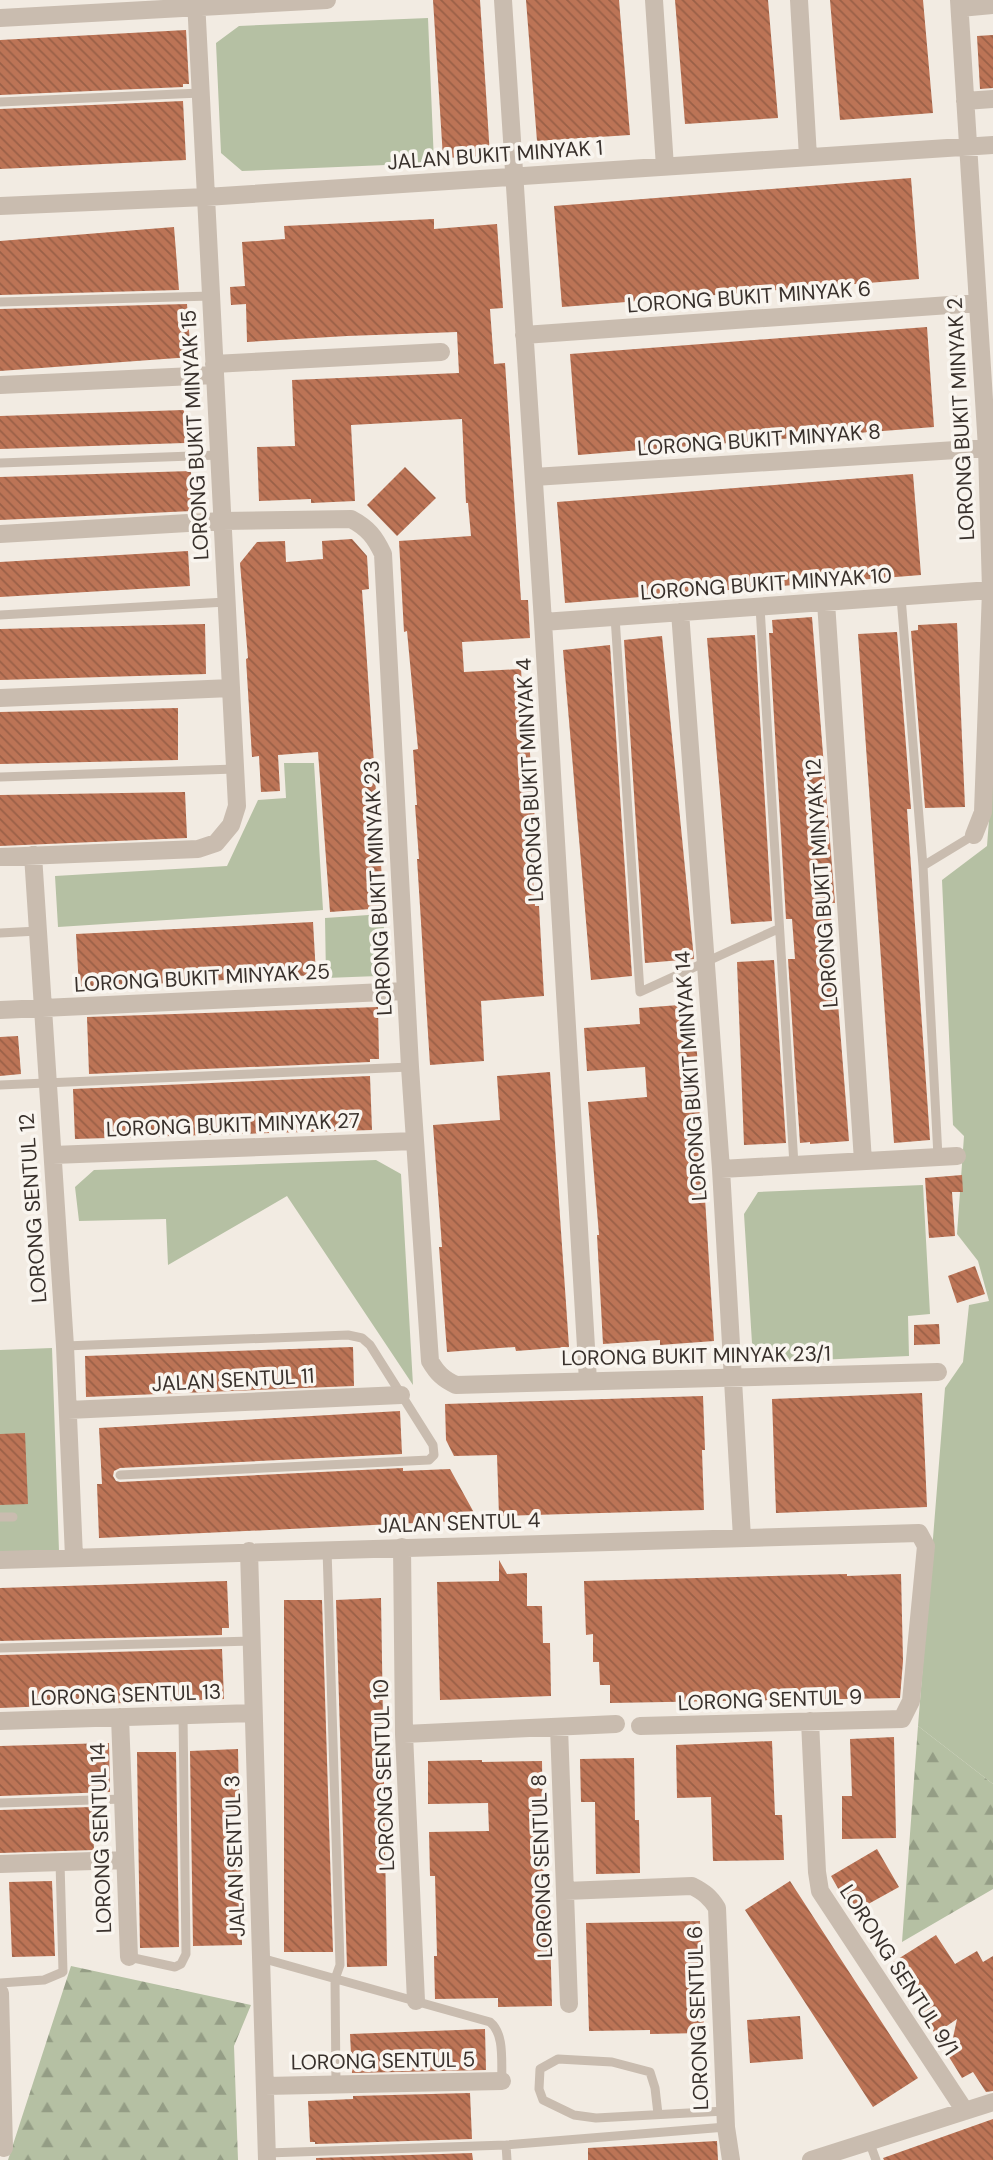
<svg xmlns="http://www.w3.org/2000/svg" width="993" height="2160" font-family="'DM Sans',sans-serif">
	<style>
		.green { fill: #b5c0a3 }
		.forest { fill: url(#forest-firs) }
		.building { fill: url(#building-back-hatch) }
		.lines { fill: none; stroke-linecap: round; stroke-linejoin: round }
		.lane { stroke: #c9bcaf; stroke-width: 9 }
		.street { stroke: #c9bcaf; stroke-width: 18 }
		.labels { text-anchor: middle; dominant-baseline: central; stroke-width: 7; stroke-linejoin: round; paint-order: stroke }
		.street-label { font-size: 21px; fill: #39312c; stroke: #f9f5ef }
	</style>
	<defs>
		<pattern id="forest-firs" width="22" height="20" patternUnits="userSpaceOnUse" patternTransform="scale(1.75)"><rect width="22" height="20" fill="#b5c0a3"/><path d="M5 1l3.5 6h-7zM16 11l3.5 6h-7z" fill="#949d85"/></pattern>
		<pattern id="building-back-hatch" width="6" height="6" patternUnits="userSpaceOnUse" patternTransform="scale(1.75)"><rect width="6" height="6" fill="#bc7456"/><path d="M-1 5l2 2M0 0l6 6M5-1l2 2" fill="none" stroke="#9a6047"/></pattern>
	</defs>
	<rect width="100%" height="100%" fill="#f2ebe2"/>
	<path class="green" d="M428 18 434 163 242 171 221 153 216 43 239 26Z
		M284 763H314L323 910 58 927 55 876 227 866 258 800 286 798Z
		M993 767V1784L918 1726 945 1388 963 1362 969 1305 989 1301 978 1261 957 1234 964 1136 953 1125 942 880 987 846Z
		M383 914 386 960 378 976 326 978 325 918Z
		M376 1160 401 1174 413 1385 287 1196 168 1265 166 1219 79 1221 75 1187 94 1170Z
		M923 1185 930 1314 908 1316 909 1356 770 1362 752 1343 744 1214 758 1192Z
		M52 1348 59 1551 0 1553V1350Z"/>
	<path class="forest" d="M918 1726 993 1784V1889L902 1942Z
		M71 1966 251 2005 234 2046 238 2160H8Z"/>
	<path class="building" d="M433 0H480L490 156 443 158Z
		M526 0H619L630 135 537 141Z
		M675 0H768L778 118 685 124Z
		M830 0H923L933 113 840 120Z
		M186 30 189 84H183V87L0 95V40Z
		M993 35V88L980 89 977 36Z
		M183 101 186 160 0 169V109Z
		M911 178 919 279 562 307 554 206Z
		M434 219V229L497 224 503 308 490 309 494 364 505 363 521 600H528L530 638 462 642 464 672 521 669 524 717H527L534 802 536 850H531L535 906H539L544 996 481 1001 484 1061 430 1065 417 859H419L415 805H417L413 750 418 749 407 631 404 632 399 541 471 536 468 503H466L462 419 351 425 355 501 311 503V499L259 501 257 447 295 446 292 380 459 373 457 332 347 336 247 342 246 304 231 305 230 287 245 286 242 242 285 239 284 226Z
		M174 227 179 290 0 295V241Z
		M187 304 191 357 0 371V309Z
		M927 327 934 427 578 455 570 354Z
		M184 410 185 443 0 449V416Z
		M405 467 436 498 397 536 367 505Z
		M191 471 192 511 0 520V477Z
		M913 474 921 575 565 603 557 502Z
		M352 539 367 556 369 589 362 590 384 908 330 912 318 752 278 755 280 791 261 792 259 756 252 757 246 659 248 658 240 563 257 542 285 541 286 562 323 559 322 541Z
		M188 551 190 586 0 597V562Z
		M812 617 835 903H830L849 1141 810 1144V1142L800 1143 788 959H795L792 919H786L769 633H773L772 620Z
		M957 623 965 807 925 808 911 631 918 630V625Z
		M205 624 206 674 0 680V629Z
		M897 632 911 809H907L930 1140 894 1143 858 634Z
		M755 635 772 921 731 924 707 638Z
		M662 636 694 959 645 963 624 640Z
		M610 645 632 976 591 980 563 650Z
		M178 708V760L0 764V712Z
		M185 792 187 838 0 846V795Z
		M313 922 316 975 79 988 76 934Z
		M774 960 786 1143 744 1145 737 962Z
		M693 1004 701 1103H699L714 1341 660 1345V1340L603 1344 597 1235H599L588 1102 647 1097 645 1067 587 1071 584 1028 640 1024 639 1008Z
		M378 1007 379 1059H370V1062L89 1074 87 1017Z
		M18 1036 21 1074 0 1076V1037Z
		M550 1072 569 1347 516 1351 515 1347 447 1352 439 1247H442L433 1125 500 1120 497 1076Z
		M370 1076 372 1130 75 1139 73 1089Z
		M962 1175 963 1192H952L955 1236 929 1238 925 1178Z
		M975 1266 985 1294 957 1303 948 1276Z
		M939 1324 940 1344 914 1345V1325Z
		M353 1347 354 1386 86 1397 85 1356Z
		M922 1393 927 1507 776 1513 772 1399Z
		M703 1396 705 1450H702L704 1510 499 1516 497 1455 454 1456 446 1440 445 1404Z
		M400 1411 402 1454 120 1468 114 1471 113 1476 116 1481 120 1482 403 1468V1471L450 1469 478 1520 99 1538 97 1484H102L99 1428Z
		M25 1433 28 1504 0 1505V1434Z
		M499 1560 507 1574 527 1573V1606H542L543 1643H550L551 1696 440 1700 437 1582 499 1581Z
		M847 1574V1576L901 1574 903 1661 900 1698 610 1703V1685H600L599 1662H593V1634L586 1635 584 1581Z
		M227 1581 229 1628H222V1635L0 1641V1588Z
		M381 1598 387 1966 347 1967 336 1600Z
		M284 1600H322L333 1952H284Z
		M222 1649 224 1699 0 1708V1655Z
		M894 1737 896 1838 842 1839V1796H852L850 1739Z
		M772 1741 775 1815H782L784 1860 713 1861 711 1797 677 1798 676 1745Z
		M109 1743 110 1792 0 1796V1746Z
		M238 1749 242 1945 193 1946 190 1751Z
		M137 1752H176L179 1947 140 1948Z
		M634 1758 635 1820H639L640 1873 596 1874 595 1802H581L580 1759Z
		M482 1760V1762L542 1761 544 1894H549L552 2006 498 2007V1998L435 1999 434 1956H437L435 1876H430L429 1832 489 1831 488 1803 428 1804V1761Z
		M92 1807 94 1850 0 1853V1810Z
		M877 1849 899 1887 852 1913 831 1876Z
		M52 1881 55 1956 12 1957 9 1882Z
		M790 1881 918 2078 873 2107 745 1910Z
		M700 1921 704 2033 650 2034V2030L589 2031 586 1923Z
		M936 1935 955 1964 977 1951 983 1962 993 1956V2091L986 2092 973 2072 962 2078 949 2057 957 2019 935 2034 890 1964Z
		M800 2016 803 2059 750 2063 747 2020Z
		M485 2029 486 2070 352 2073 350 2034Z
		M470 2093 472 2139 315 2144V2142H310L308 2101 353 2099V2096Z
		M993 2119V2160H884L883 2158Z
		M717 2141 718 2160H588V2148Z
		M472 2153 473 2160H316V2158Z"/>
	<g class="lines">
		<path class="lane" d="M0 102 200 93
			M0 302 211 296
			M0 463 219 455
			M901 597 923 866 938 1157
			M760 607 794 1165
			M0 615 226 602
			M615 617 640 992 778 929
			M0 777 235 769
			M923 866 974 835
			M0 933 38 931
			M0 1085 410 1067
			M65 1346 348 1335 362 1338 370 1345 433 1445 434 1455 429 1460 120 1475
			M0 1517H13
			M327 1549 340 1965 335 1979 336 2085
			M0 1648 252 1641
			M0 1803 123 1799
			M129 1957 175 1967 181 1964 186 1954 183 1715
			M261 1958 490 2022C505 2034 501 2062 502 2081
			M0 1983 44 1980 63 1972 60 1862
			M658 2114 655 2088 650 2072 612 2062 558 2059 540 2069 539 2089 543 2100 574 2115 596 2118 725 2111
			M869 2141 876 2160
			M506 2145 507 2160
			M267 2153 506 2145 726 2127"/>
		<path class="street" d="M503 0 543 622 588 1381
			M654 0 665 167
			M799 0 808 157
			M959 0 987 448 991 590 983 812 974 835
			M960 8 993 5
			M0 18 327 0
			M965 101 993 99
			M0 206 206 197 993 145
			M524 335 978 303
			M214 364 441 352
			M0 385 215 375
			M534 477 987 448
			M0 534 222 521 351 519C368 528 375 537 383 554L410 1067 430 1361C437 1373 443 1379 456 1385L938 1372
			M826 602 863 1161
			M680 612 721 1169 742 1538
			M543 622 991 590
			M0 698 231 688
			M33 855 65 1346 74 1557
			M0 857 198 849 216 843 231 825 237 806 196 0
			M0 1010 406 991
			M53 1155 414 1141
			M721 1169 957 1156
			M68 1410 401 1395
			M402 1547 404 1734 416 2001
			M249 1551 267 2160
			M0 1560 919 1533 926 1546 911 1701 902 1719 640 1726
			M120 1717 129 1957
			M0 1721 253 1713
			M810 1721 817 1872 820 1891 965 2111
			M559 1727 569 2004
			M404 1734 616 1724
			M0 1864 125 1860
			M565 1891 692 1886C704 1892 710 1897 717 1908L726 2127 731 2160
			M0 1993 4 2148
			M265 2086 502 2081
			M811 2160 993 2102"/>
	</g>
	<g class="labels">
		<g class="street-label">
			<text transform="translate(495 155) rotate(-4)">JALAN BUKIT MINYAK 1</text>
			<text transform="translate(749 297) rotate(-4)">LORONG BUKIT MINYAK 6</text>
			<text transform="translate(961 419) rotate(-93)">LORONG BUKIT MINYAK 2</text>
			<text transform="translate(195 435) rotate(-93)">LORONG BUKIT MINYAK 15</text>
			<text transform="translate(759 440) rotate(-4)">LORONG BUKIT MINYAK 8</text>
			<text transform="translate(766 584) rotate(-4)">LORONG BUKIT MINYAK 10</text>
			<text transform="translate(530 780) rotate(-93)">LORONG BUKIT MINYAK 4</text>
			<text transform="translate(822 883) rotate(-94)">LORONG BUKIT MINYAK 12</text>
			<text transform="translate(378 888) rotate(-93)">LORONG BUKIT MINYAK 23</text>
			<text transform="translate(202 978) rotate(-3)">LORONG BUKIT MINYAK 25</text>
			<text transform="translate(691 1076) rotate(-94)">LORONG BUKIT MINYAK 14</text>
			<text transform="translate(233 1125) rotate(-2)">LORONG BUKIT MINYAK 27</text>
			<text transform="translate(33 1208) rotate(-94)">LORONG SENTUL 12</text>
			<text transform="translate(696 1356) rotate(-1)">LORONG BUKIT MINYAK 23/1</text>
			<text transform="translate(233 1380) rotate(-3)">JALAN SENTUL 11</text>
			<text transform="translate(459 1523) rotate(-2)">JALAN SENTUL 4</text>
			<text transform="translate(126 1695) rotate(-2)">LORONG SENTUL 13</text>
			<text transform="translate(770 1700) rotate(-2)">LORONG SENTUL 9</text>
			<text transform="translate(384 1775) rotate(-92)">LORONG SENTUL 10</text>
			<text transform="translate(101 1838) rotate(-92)">LORONG SENTUL 14</text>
			<text transform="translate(235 1856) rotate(-92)">JALAN SENTUL 3</text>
			<text transform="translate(542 1866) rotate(-92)">LORONG SENTUL 8</text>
			<text transform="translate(899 1970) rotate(57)">LORONG SENTUL 9/1</text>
			<text transform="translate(698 2018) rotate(-92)">LORONG SENTUL 6</text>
			<text transform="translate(383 2061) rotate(-1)">LORONG SENTUL 5</text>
		</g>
	</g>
</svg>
